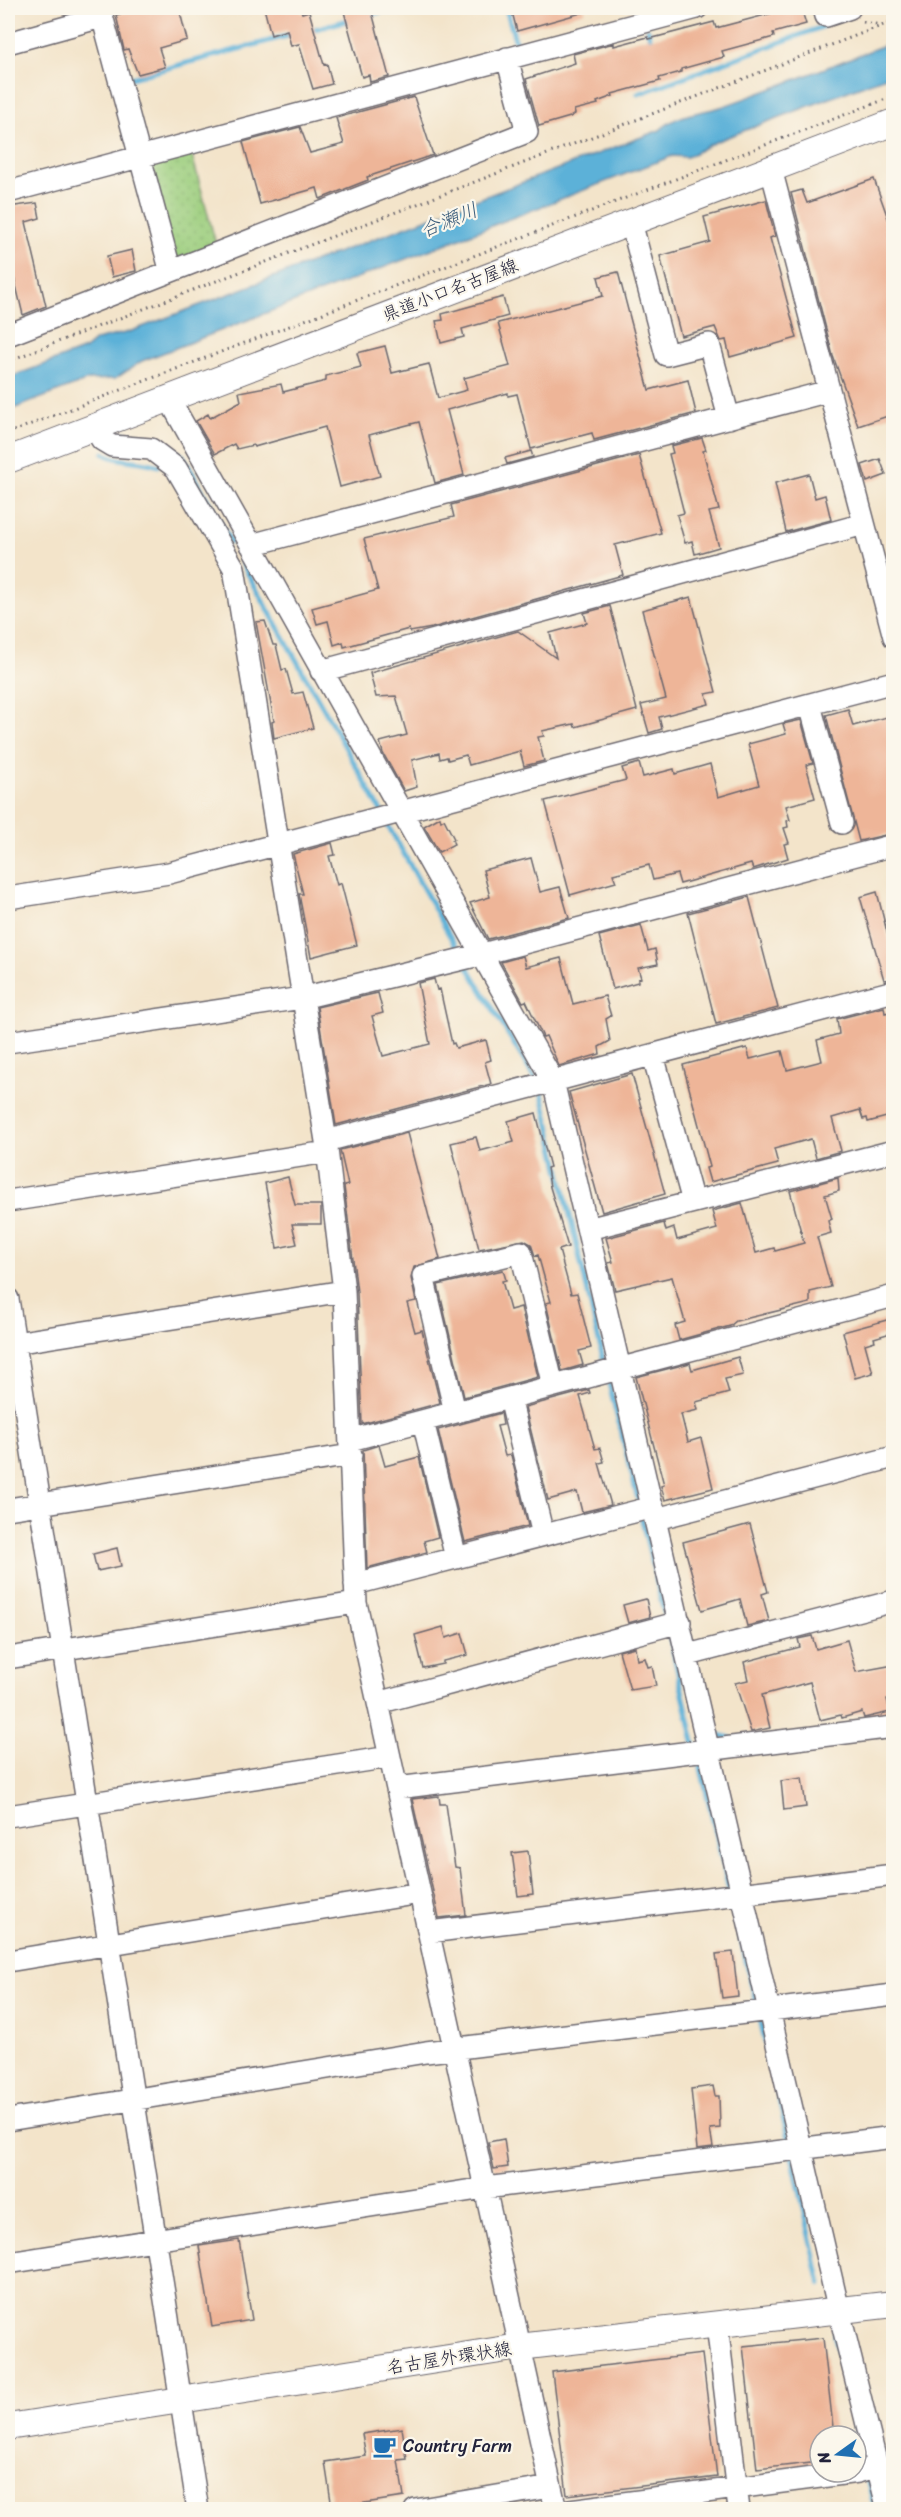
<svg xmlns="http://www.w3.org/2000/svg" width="901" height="2517" font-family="Sriracha,'Klee One',sans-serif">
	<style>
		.grass { fill: url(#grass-dots); stroke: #5f785c; stroke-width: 1.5 }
		.water { fill: #5cb1d8; stroke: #3f6a8a; stroke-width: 1.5 }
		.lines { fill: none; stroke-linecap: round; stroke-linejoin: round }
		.stream { stroke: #5cb1d8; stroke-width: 5 }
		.building { fill: #eeb598 }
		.minor-casing { stroke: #6b666d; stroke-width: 24 }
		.major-casing { stroke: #6b666d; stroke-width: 28 }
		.path { stroke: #6b666d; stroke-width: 3; stroke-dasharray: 1.5 4.5; stroke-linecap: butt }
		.minor { stroke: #fff; stroke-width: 21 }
		.major { stroke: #fff; stroke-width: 26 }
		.labels { text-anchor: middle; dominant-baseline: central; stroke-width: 4.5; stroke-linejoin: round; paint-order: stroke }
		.street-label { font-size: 18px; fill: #22223b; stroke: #fbf7ec }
		.poi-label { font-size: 18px; fill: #22223b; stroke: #fbf7ec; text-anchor: start }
		.water-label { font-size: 20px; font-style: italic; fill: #395b7a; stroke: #fbf7ec }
	</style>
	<defs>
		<pattern id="grass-dots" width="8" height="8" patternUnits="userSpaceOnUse" patternTransform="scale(1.5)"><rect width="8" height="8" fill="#9cce7e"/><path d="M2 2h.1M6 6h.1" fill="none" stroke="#86b16e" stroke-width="1.8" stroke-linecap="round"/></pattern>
	</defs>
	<rect width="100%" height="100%" fill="#fbf7ec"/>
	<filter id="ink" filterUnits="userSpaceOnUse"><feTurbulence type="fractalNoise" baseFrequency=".0167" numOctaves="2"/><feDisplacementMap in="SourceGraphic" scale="12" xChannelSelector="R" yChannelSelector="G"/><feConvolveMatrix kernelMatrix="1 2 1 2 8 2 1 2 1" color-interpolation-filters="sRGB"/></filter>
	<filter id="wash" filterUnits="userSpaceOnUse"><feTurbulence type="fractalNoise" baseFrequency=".008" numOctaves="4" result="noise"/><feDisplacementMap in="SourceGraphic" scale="24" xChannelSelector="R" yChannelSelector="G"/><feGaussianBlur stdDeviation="1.35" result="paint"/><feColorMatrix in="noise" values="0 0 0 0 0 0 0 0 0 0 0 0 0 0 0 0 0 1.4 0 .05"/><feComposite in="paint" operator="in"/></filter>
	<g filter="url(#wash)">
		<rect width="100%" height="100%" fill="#f3e4ca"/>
		<path class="grass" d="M190 148 216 244 181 258 173 256 151 159Z"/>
		<path class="water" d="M893 42V74L717 141 687 157 672 156 142 361 115 379 88 380 8 411V378L85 349 96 340 129 332 660 130C679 112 700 114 724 106 781 86 837 63 893 42Z"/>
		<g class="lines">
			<path class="stream" d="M506 8 517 47 522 45
				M368 15 396 8
				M648 30 652 46
				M307 31 353 19
				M127 81V79L295 34
				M638 94 822 27
				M114 426 117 433 147 437 183 456 231 542
				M104 453C118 463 141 459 158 466
				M242 563 381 811
				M385 820 461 956
				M466 964 535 1079
				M541 1090 605 1367
				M607 1376 640 1507
				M641 1516 666 1621
				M668 1630 695 1746
				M719 1735 730 1738
				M698 1755 729 1890
				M731 1899 757 2006
				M759 2015 790 2146
				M792 2156 821 2284
				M834 2333 864 2464
				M866 2473 875 2510"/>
		</g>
		<g id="blocks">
			<path class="building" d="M144 8H179L187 40 159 48 165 67 138 74 128 49 124 50 116 15Z
				M264 8H300L302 13 309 11 324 65 327 64 332 84 313 89 299 44 291 46 287 30 271 35Z
				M343 8H371L389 77 370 82 369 75 362 77Z
				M511 8H585V12L517 31Z
				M776 8H801L806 24 773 33 774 37 722 51 724 57 681 69V72L659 78 660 81 612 94 613 96 597 102 598 104 574 110 575 114 570 117 539 126 526 79 575 63 573 54 614 43V46L648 37 649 39 714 22 716 28 777 12Z
				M414 97 433 155 367 177 368 180 320 199 317 188 260 204 243 142 300 127 310 153 344 144 336 118Z
				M874 179 894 235V414L858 426 833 356 791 193 802 190 807 203Z
				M766 200 775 236 770 238 797 338 730 357 726 340 721 341 715 327 681 336 660 256 710 242 704 217Z
				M37 203 40 218 26 222 46 306 23 315 8 252V207Z
				M132 250 136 271 112 277 107 256Z
				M618 272 649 390 688 380 696 413 594 440 592 433 531 449 517 394 508 396V393L447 410 464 475 435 483 419 422 369 435 380 476 340 487 325 427 254 447 253 445 237 449 234 444 215 454 196 421 208 414 210 418 241 401 239 392 281 384 283 392 326 381V376L361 367 357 353 385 346 392 373 429 364 438 398 467 390 464 378 510 366 498 323 603 296 598 277Z
				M503 297 508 316 462 329 464 337 441 343 436 321 443 320 442 314Z
				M702 438 706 450 703 451 719 510 709 512 719 547 695 554 692 541 685 543 677 515 684 513 669 454 673 453 671 446Z
				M531 451 533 457 507 464 505 458Z
				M639 455 661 533 615 545 623 575 432 628 410 632 409 629 344 647 343 642 334 645 328 621 317 624 312 608 378 590 364 539 454 517 451 505Z
				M880 459 886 475 867 482 862 465Z
				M809 474 815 498 825 495 831 520 786 532 775 483Z
				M691 597 716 692 706 694 709 704 659 717 662 729 649 733 641 705 666 699 642 610Z
				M610 606 637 710 575 727 574 724 542 731 544 736 538 737 544 761 524 766 520 751 469 765 466 755 448 760 447 757 440 759 439 753 412 760 417 787 404 791 383 753 380 742 407 735 396 696 376 697 370 673 518 631 556 658 550 633 587 623 584 613Z
				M265 621 273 645H276L282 670 286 669 293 694 303 692 313 728 274 738 272 722 274 721 256 622Z
				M848 709 853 726 894 715V833L859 841 826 715Z
				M801 720 813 763 806 765 815 798 786 806 790 820 787 821 788 827 784 828 789 843 784 844 788 858 753 869 751 864 680 884 677 874 653 880 649 865 613 874 616 882 570 895 545 801 626 780 622 768 639 763 643 777 674 769 675 774 710 764 718 797 759 785 748 744 786 734 783 724Z
				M440 817 441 821 444 819 454 839 452 840 454 844 439 852 424 826Z
				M332 843 335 855 329 856 337 885 341 883 357 945 311 957 299 894H303L293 854Z
				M531 858 540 892 560 887 569 918 488 939 470 903 490 897 483 870Z
				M877 892 890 944 894 943V979L884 980 860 897Z
				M749 897 778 1008 716 1024 688 913Z
				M641 925 648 951 655 949 658 964 638 968 641 978 638 979V982L613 989 599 936Z
				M523 956 526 967 561 958 573 1004 605 996 611 1016 606 1019 610 1041 599 1047 600 1054 559 1066 546 1036 543 1037 526 1001 523 1002 501 962Z
				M434 979 437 990 440 989 452 1044 454 1043 456 1048 486 1040 491 1060 485 1062 491 1084 336 1125 317 1007 378 993 383 1013 372 1016 383 1056 430 1044 418 983Z
				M884 1007 885 1013 894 1011V1115L868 1122 867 1118 863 1119 860 1110 832 1118 841 1151 816 1158 811 1139 774 1149 778 1164 710 1182 706 1168 710 1167 683 1065 747 1048 750 1059 782 1051 787 1070 822 1061 817 1040 839 1034 837 1019Z
				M632 1074 665 1194 602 1212 569 1092Z
				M536 1113 550 1167 547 1168 550 1187 568 1247 559 1250 571 1294 577 1293 591 1348 579 1351 583 1365 562 1371 546 1303 551 1302 538 1255 535 1256 531 1244 524 1240 479 1249 451 1143 476 1137 480 1151 514 1142 508 1121Z
				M407 1133 440 1259 414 1267 411 1278 416 1301 407 1303 415 1332 422 1330 440 1403 362 1424 357 1292 344 1186 348 1185 340 1150Z
				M288 1177 295 1205H321V1224H292L297 1244 277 1248 265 1183Z
				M838 1178 839 1191 825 1195 832 1219 828 1221 831 1233 817 1237 831 1287 810 1292V1303L736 1321 730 1326 679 1340 675 1325 685 1322 672 1277 615 1290 608 1263 613 1262 606 1238 664 1223 666 1231 674 1228 677 1240 717 1229 712 1211 742 1203 756 1253 774 1248 775 1251 804 1243 790 1191Z
				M503 1270 506 1280 502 1281 510 1310 521 1307 538 1377 464 1397 438 1285Z
				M894 1318V1332L874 1338 875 1341 865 1344 873 1373 855 1378 843 1332Z
				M738 1357 743 1375 725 1379 729 1393 696 1402 698 1410 681 1414 688 1442 701 1438 713 1488 665 1500 661 1486 664 1485 636 1377 690 1363 692 1370Z
				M589 1390 590 1393 580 1396 595 1449 600 1448 604 1462 599 1463 611 1505 582 1512 577 1492 548 1500 525 1407Z
				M501 1413 503 1425 497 1426 505 1456 511 1455 528 1526 465 1542 438 1430Z
				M379 1445 385 1466 419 1457 438 1537 424 1541 427 1552 367 1568 363 1450Z
				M750 1524 768 1592 762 1594 769 1621 747 1626 740 1599 702 1610 683 1542Z
				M117 1548 121 1566 97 1571 93 1554Z
				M646 1599 650 1617 628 1623 623 1605Z
				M443 1627 446 1638 462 1633 468 1655 443 1661V1664L423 1668 415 1635Z
				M812 1636 816 1649 847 1640 856 1672 894 1665V1697L887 1699 890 1712 864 1718 862 1712 842 1718 841 1715 820 1720 810 1682 762 1695 770 1728 751 1732 735 1683 748 1680 744 1662 800 1647 798 1639Z
				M635 1647 637 1660 645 1658 648 1667 652 1666 656 1686 630 1690 619 1651Z
				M802 1778 806 1807 784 1810 781 1781Z
				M439 1796 440 1804H446L455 1867 460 1868 466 1915 439 1918 412 1799Z
				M528 1851 533 1894 518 1896 512 1853Z
				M733 1952 738 1996 722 1998 716 1954Z
				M713 2086 715 2096H719L720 2128 710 2129 713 2147 697 2149 691 2089Z
				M504 2139 508 2167 494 2169 488 2142Z
				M239 2240 252 2320 212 2327 199 2246Z
				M823 2338 834 2436H820V2462L757 2469 743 2346Z
				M702 2354 717 2477 567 2495 552 2372Z
				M402 2428 407 2459 398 2460 404 2497 332 2508 325 2462 366 2456 362 2434Z"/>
		</g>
	</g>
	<g filter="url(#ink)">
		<use href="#blocks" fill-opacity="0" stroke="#6b666d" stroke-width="1.5"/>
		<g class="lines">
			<defs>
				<path id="minor" d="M100 8 170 269
					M824 8 826 16 850 8
					M8 43 102 17
					M771 169 894 637
					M8 192 697 8
					M631 222 666 355 709 344 729 418
					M8 335 527 132 507 58
					M168 397 553 1081 839 2311 888 2510
					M93 426 102 440 112 446 151 449 176 468 234 568 326 1141 344 1291 356 1603 556 2510
					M251 545 829 391
					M321 671 864 524
					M810 705 842 823
					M8 898 169 873 894 682
					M8 1042 302 998 471 957 894 845
					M653 1055 693 1202
					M326 1141 894 991
					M8 1201 327 1152
					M588 1229 894 1151
					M8 1299 198 2510
					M8 1344 344 1291
					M510 1398 543 1535
					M455 1412 423 1276 521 1252 553 1386
					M423 1421 456 1558
					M350 1440 894 1296
					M8 1509 351 1455
					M656 1519 894 1457
					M355 1584 653 1507
					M688 1655 894 1601
					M8 1658 356 1603
					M378 1703 680 1622
					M397 1788 894 1727
					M8 1816 390 1757
					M429 1932 894 1875
					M8 1961 420 1893
					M8 2120 426 2052 894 1995
					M8 2263 485 2188 894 2137
					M717 2324 739 2510
					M415 2510 551 2487
					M570 2510 858 2472 877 2466"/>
				<path id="major" d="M8 460 894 122
					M8 2427 519 2347 894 2304"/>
			</defs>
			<use href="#minor" class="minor-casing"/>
			<use href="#major" class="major-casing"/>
			<path class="path" d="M863 22 880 25
				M8 361 894 21
				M8 433 894 96"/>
			<use href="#minor" class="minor"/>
			<use href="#major" class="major"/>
		</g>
	</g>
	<defs>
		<symbol id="cafe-bare" viewBox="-9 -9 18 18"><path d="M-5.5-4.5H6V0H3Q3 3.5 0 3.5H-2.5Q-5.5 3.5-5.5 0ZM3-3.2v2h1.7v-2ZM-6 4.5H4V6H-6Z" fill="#1f6fb2" stroke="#fbf7ec" stroke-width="2.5" paint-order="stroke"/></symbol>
	</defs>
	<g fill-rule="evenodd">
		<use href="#cafe-bare" x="368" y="2430" width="33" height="33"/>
	</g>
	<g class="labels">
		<g class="street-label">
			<text transform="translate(450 290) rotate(-21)">県道小口名古屋線</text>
			<text transform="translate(449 2358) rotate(-9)">名古屋外環状線</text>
		</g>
		<g class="poi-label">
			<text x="403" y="2446">Country Farm</text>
		</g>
		<g class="water-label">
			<text transform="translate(449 220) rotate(-22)">合瀬川</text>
		</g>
	</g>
	<rect width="901" height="2517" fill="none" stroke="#fbf7ec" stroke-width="30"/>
	<g transform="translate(838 2454) rotate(255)"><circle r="28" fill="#fbf7ec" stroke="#a4a2a5" stroke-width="1.5"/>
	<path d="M0-4.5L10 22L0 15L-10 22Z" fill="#1f6fb2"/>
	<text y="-9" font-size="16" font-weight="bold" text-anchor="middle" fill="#22223b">N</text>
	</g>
</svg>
